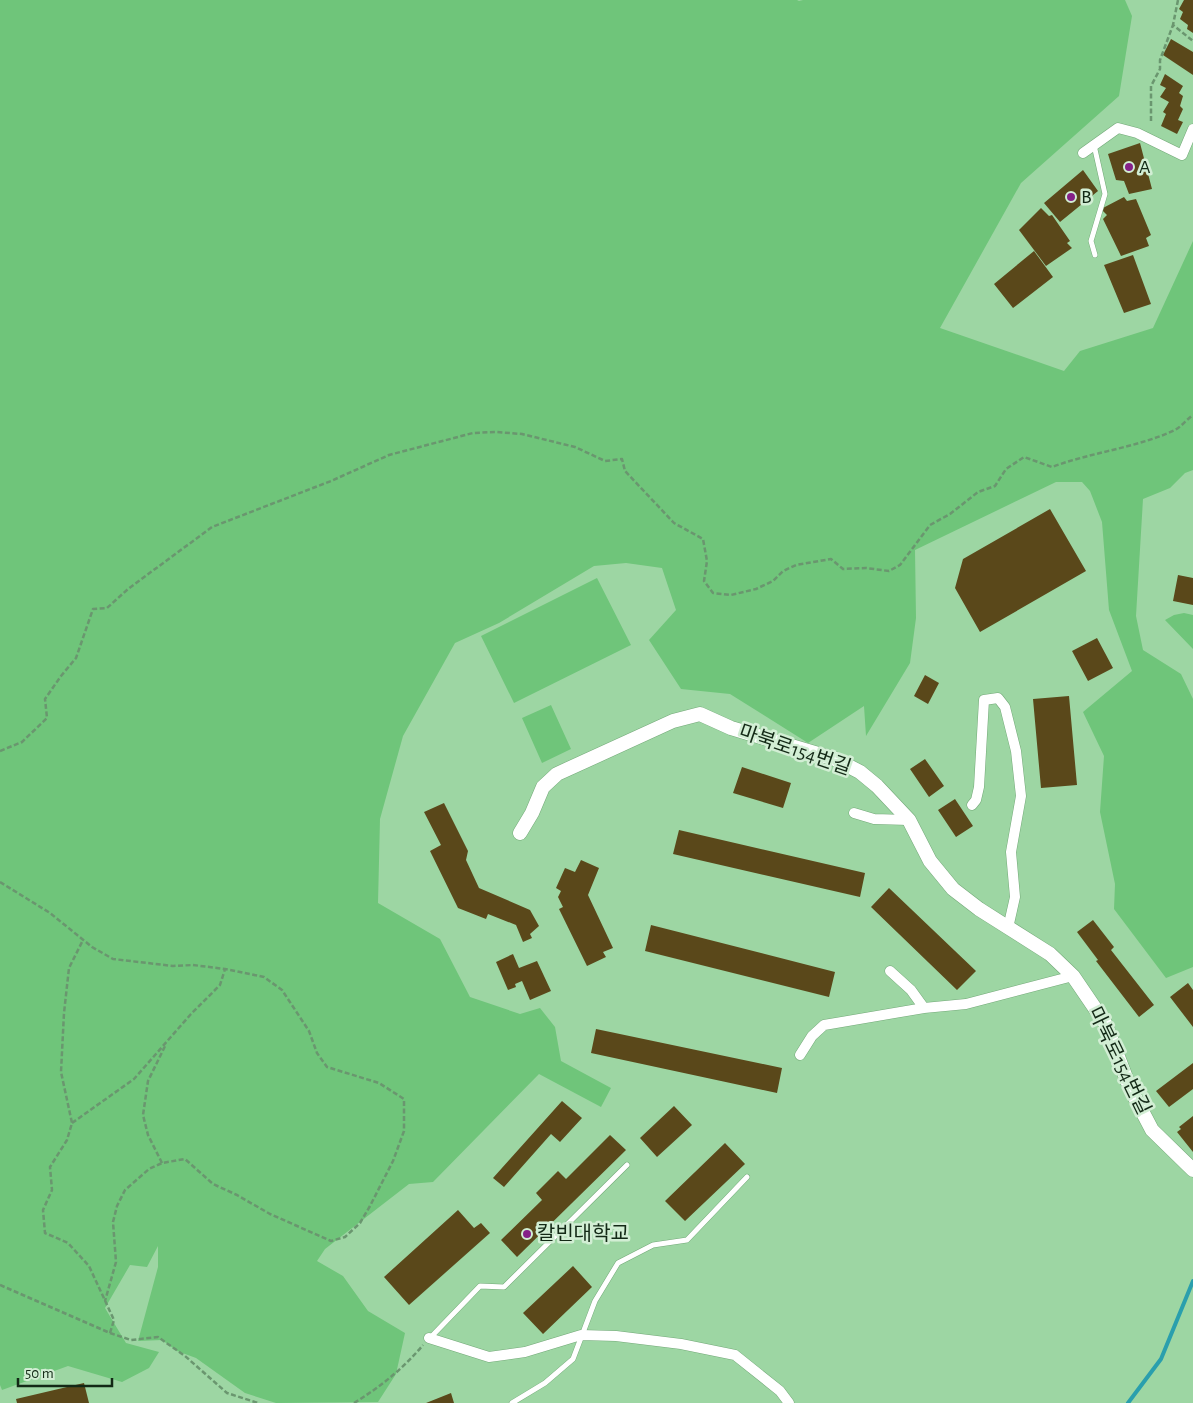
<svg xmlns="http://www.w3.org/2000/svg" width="1193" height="1403" font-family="'Alegreya Sans','Noto Sans KR',sans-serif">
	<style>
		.green { fill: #6fc57a }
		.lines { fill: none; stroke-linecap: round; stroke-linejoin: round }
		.stream { stroke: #2a9fad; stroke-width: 4 }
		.building { fill: #5a481a }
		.lane-casing { stroke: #73a978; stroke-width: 6 }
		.street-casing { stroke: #73a978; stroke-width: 11 }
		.secondary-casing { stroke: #73a978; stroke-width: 15 }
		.path { stroke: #6a966f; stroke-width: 2.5; stroke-dasharray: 5 2.5; stroke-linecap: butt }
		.lane { stroke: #fff; stroke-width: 5 }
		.street { stroke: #fff; stroke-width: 10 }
		.secondary { stroke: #fff; stroke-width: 14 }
		.poi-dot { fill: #852088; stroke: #d2eed4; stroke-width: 2 }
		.labels { text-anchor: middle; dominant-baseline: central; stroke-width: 5; stroke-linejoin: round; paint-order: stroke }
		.poi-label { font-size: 20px; fill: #132916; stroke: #d2eed4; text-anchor: start }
		.street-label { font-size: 20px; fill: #132916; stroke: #d2eed4 }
	</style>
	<rect width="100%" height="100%" fill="#9dd6a3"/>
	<path class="green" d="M0 0H797L799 1 803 0H1125L1132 16 1119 96 1021 183 940 328 1064 371 1080 351 1153 328 1193 241V470L1185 473 1170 488 1143 499 1136 616 1143 650 1181 674 1193 699V967L1166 978 1114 909 1115 884 1100 812 1104 756 1083 712 1132 671 1109 610 1102 522 1090 491 1082 482H1056L915 550 916 618 910 663 866 736 864 706 808 743 730 694 681 689 649 640 676 610 662 568 626 563 594 566 499 623 455 643 403 736 380 819 378 903 440 939 470 997 520 1014 540 1008 555 1027 561 1061 611 1088 601 1107 539 1074 433 1182 409 1184 325 1249 317 1261 343 1276 368 1311 405 1333 396 1374 378 1402 276 1403 245 1393 196 1358 177 1351 162 1340 138 1341 158 1267V1246L147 1267 130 1265 105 1308 126 1343 159 1352 149 1368 122 1382 68 1366 2 1390 0 1385Z
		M597 578 631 645 514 703 481 636Z
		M1184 613 1193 615V649L1165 620 1174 615Z
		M551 705 571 749 542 763 522 718Z"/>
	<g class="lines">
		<path class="stream" d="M1128 1403 1161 1359 1193 1281"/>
	</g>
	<path class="building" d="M1184 0H1193V33L1187 29 1188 25 1180 19 1183 12 1179 9Z
		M1171 39 1193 52V75L1163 55Z
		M1165 74 1183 86 1179 93 1183 96 1180 106 1183 109 1178 120 1183 122 1177 134 1161 126 1166 114 1163 112 1169 102 1160 97 1166 88 1160 85Z
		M1140 143 1152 189 1129 194 1124 181 1116 180 1108 154Z
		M1083 170 1098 191 1060 222 1044 203Z
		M1124 197 1127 201 1136 199 1151 235 1146 238 1149 246 1121 256 1103 219 1107 215 1101 209Z
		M1041 208 1049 216 1052 215 1070 241 1067 243 1072 248 1046 266 1019 230Z
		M1034 251 1053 277 1013 308 994 284Z
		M1133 255 1151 304 1124 313 1104 265Z
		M1050 509 1086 571 980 632 955 588 963 559Z
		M1178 575 1193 578V605L1173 601Z
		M1097 638 1113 668 1088 681 1072 651Z
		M925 675 939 683 928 704 914 696Z
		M1069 696 1077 785 1041 788 1033 699Z
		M925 759 944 786 929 797 910 769Z
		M742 767 791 783 783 808 733 793Z
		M955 799 973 826 956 837 938 810Z
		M444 803 468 851 466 860 479 888 530 910 539 926 530 934 532 938 523 942 516 925 488 914 486 919 458 908 430 851 441 845 424 812Z
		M679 830 865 873 860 897 673 854Z
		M581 860 599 868 588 895 613 948 603 952 606 957 587 966 559 909 563 907 558 897 561 891 556 888 565 868 575 872Z
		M889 888 976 971 957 990 871 907Z
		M1093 920 1114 947 1111 950 1154 1005 1139 1017 1096 961 1098 960 1077 932Z
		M651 925 835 972 829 997 645 951Z
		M513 954 519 968 537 961 551 991 530 1000 522 981 515 984 516 987 508 990 496 962Z
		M1188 983 1193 990V1027L1170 997Z
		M596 1029 782 1068 777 1093 591 1053Z
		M1193 1063V1089L1169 1107 1156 1091Z
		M562 1101 582 1118 560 1142 551 1134 504 1187 493 1178Z
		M674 1106 692 1125 657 1157 640 1138Z
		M1193 1116V1152L1177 1132 1181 1129 1179 1127Z
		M610 1135 626 1150 517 1257 501 1240 542 1200 536 1193 558 1171 566 1179Z
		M725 1143 745 1164 685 1221 665 1201Z
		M458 1210 474 1228 481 1223 490 1233 409 1305 384 1277Z
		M573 1266 592 1287 543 1334 523 1313Z
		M84 1383 89 1403H17L16 1399Z
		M451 1393 454 1403H426Z"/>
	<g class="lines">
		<defs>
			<path id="lane" d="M1094 145 1105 194 1091 241 1095 255
				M430 1338 480 1286 504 1287 627 1165
				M512 1403 545 1383 573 1359 595 1301 618 1263 653 1245 687 1240 747 1177"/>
			<path id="street" d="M1083 153 1118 128 1137 133 1182 155 1193 129
				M972 805 976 800 979 787 984 700 998 698 1005 707 1016 751 1021 796 1011 852 1015 897 1008 928
				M854 813 874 819 909 820
				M890 971 911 990 924 1008
				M800 1055 812 1036 824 1025 924 1008 966 1004 1073 976
				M429 1338 489 1357 525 1352 581 1335 616 1336 681 1344 735 1355 780 1391 789 1403"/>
			<path id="secondary" d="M520 833 532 813 543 787 557 774 673 721 700 714 731 728 835 759 860 772 877 786 909 820 930 861 953 889 979 909 1050 954 1073 976 1105 1023 1130 1088 1152 1130 1193 1170"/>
		</defs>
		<use href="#lane" class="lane-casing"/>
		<use href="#street" class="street-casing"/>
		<use href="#secondary" class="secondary-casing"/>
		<path class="path" d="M1178 0 1173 25 1193 41
			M1151 121V86L1160 69V60L1173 25
			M0 751 22 742 47 718 45 699 61 676 76 658 93 609 107 608 128 589 212 527 331 481 389 455 473 433 496 432 522 434 575 447 605 461 622 459 625 471 674 523 703 539 707 561 704 581 713 593 731 595 756 589 773 581 783 571 796 565 831 559 843 569 866 568 889 571 900 565 930 525 950 514 978 492 995 486 1006 469 1024 457 1052 467C1092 452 1136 448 1175 430 1182 426 1187 419 1193 415
			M0 882 50 913 92 947 113 959 173 966 193 965 225 969 264 977 282 990 309 1031 317 1053 327 1067 379 1083 404 1099V1131L393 1161 370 1206 360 1223 345 1237 331 1241 270 1214 237 1195 213 1184 185 1159 162 1163 149 1169 125 1190 117 1206 113 1222 116 1262 105 1301
			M72 1123 134 1079 191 1014 220 985 225 969
			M162 1163 148 1135 143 1115 148 1081 166 1044
			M0 1285 110 1333 114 1320 89 1266 68 1243 45 1233 43 1210 52 1190 50 1167 67 1140 72 1123 61 1072 64 1013 69 968 83 940
			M110 1333 131 1340 158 1337 185 1356 227 1393 258 1403
			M354 1403C380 1387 403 1369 423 1345"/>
		<use href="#lane" class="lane"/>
		<use href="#street" class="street"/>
		<use href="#secondary" class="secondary"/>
	</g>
	<g class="poi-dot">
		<circle cx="1129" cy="167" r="5"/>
		<circle cx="1071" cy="197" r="5"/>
		<circle cx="527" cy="1234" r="5"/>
	</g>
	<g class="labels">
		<g class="poi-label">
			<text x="1139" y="167">A</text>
			<text x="1081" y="197">B</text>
			<text x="537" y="1234">칼빈대학교</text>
		</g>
		<g class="street-label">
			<text transform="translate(795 750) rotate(19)">마북로154번길</text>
			<text transform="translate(1119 1061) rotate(64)">마북로154번길</text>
		</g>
	</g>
	<path d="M18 1378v8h94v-8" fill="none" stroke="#132916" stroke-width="2.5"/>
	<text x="25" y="1378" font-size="15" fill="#132916" stroke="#d2eed4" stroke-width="4" paint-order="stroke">50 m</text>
</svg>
